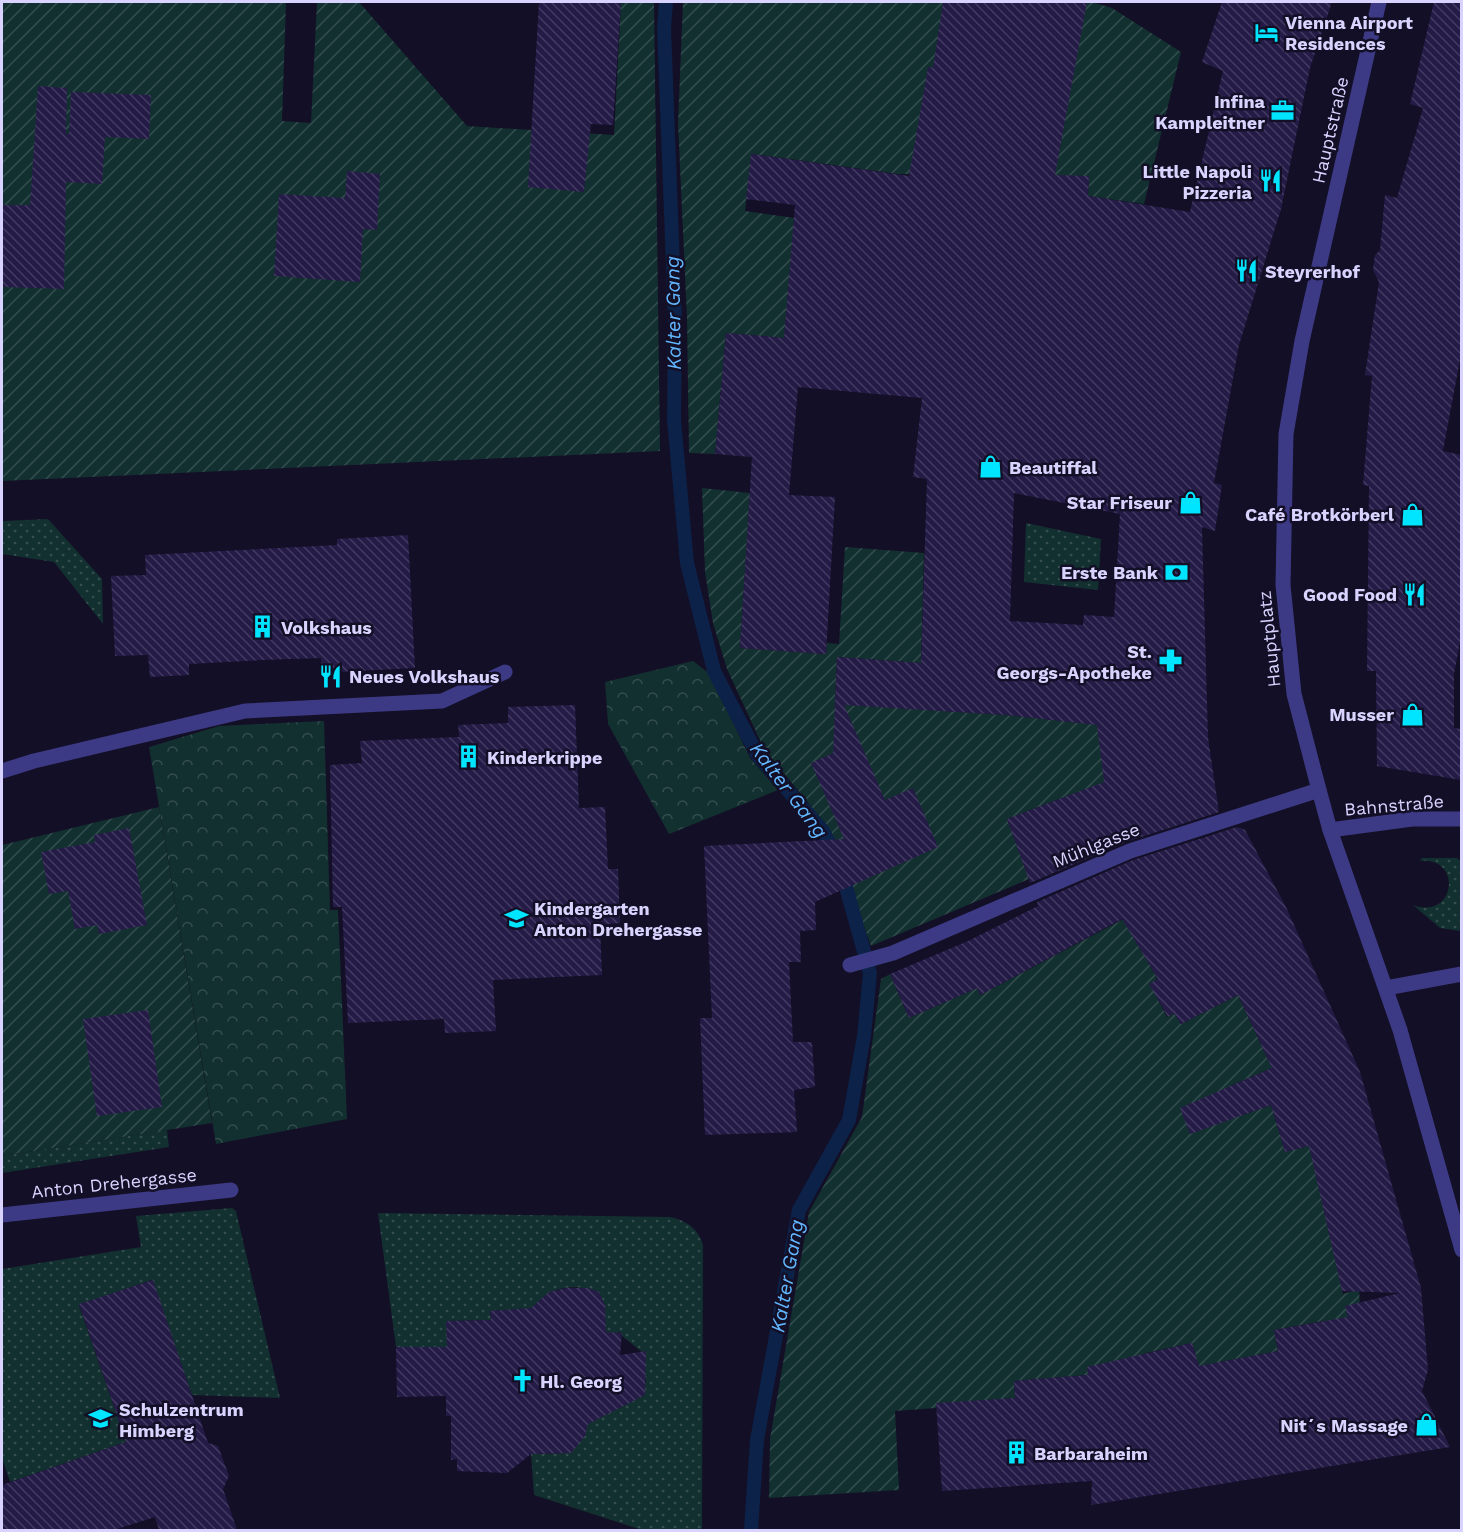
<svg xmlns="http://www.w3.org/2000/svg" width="1463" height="1532" font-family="'Work Sans',sans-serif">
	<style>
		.grass { fill: url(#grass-dots) }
		.park { fill: url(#park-crowns) }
		.garden { fill: url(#garden-furrows) }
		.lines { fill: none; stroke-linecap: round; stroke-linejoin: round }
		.stream { stroke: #0c2248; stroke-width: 14 }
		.building { fill: url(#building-back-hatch); fill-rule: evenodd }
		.service { stroke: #3d3a85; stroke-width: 15 }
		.minor { stroke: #3d3a85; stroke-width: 15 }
		.tertiary { stroke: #3d3a85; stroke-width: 15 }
		.labels { text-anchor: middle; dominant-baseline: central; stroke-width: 5; stroke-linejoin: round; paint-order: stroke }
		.poi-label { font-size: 18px; font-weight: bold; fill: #d9d4ff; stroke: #130f26; text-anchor: start }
		.street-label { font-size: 18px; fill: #d9d4ff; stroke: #130f26 }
		.water-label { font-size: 20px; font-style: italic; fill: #62b6ff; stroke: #130f26 }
	</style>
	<defs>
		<pattern id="grass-dots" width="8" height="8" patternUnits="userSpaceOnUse" patternTransform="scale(1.5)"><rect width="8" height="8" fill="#12302f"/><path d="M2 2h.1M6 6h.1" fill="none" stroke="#344d4e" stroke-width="1.8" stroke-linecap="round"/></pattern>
		<pattern id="park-crowns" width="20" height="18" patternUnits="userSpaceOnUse" patternTransform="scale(1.5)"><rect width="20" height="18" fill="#12302f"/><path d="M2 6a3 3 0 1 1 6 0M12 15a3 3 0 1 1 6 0" fill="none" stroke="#344d4e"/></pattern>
		<pattern id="garden-furrows" width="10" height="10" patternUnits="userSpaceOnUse" patternTransform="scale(1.5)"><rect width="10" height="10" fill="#12302f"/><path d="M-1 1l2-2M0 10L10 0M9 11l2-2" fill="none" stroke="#344d4e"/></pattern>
		<pattern id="building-back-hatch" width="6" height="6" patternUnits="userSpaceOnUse" patternTransform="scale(1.5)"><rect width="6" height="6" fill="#241b47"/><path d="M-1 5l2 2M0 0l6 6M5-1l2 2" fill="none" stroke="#433b63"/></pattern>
	</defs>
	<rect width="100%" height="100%" fill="#130f26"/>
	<path class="grass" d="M48 519 102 579 103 624 54 562 2 554 3 521Z
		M1026 523 1101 539 1098 590 1024 582Z
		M1422 858H1457L1461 862V931L1440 928 1413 905C1456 921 1463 856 1420 861Z
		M167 1130 169 1147 2 1173V1156Z
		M232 1208 236 1211 280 1398 192 1395 152 1280 79 1305 126 1442 10 1482 2 1458V1269L141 1247 136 1216Z
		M378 1213 669 1217C686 1220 698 1228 703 1245L702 1530H642L534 1495 531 1454 567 1453 583 1417 646 1383 642 1352 622 1336V1333L618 1332V1336L605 1335V1305L596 1291C576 1284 554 1286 539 1301V1317L501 1310 490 1311 491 1320 447 1321V1347H396Z"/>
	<path class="park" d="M693 661 710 674 750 758 778 790 669 834 608 724 605 682Z
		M324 721 330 910H338L347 1119 216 1144 149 747 219 726Z"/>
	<path class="garden" d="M2 2H286L282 121 311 123 317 2H359L467 126 614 135 621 2H654L660 451 2 481Z
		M683 2H1092L1112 8 1181 52 1144 204 1088 196 1089 176 898 174 752 154 745 211 795 218 784 338 726 333 715 454 689 453 687 318 678 123Z
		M702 488 750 493 740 648 826 654 827 643 839 644 845 547 924 553 921 663 837 657 835 704 1006 715 1118 727 1105 786 1075 793 1007 819 1029 879 871 946 828 827 764 749 727 669 713 623 705 572Z
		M159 807 212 1123 2 1156V845Z
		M1150 905 1143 953 1157 978 1155 981 1163 993 1156 996 1167 1017 1174 1013 1181 1024 1238 995 1272 1068 1230 1086 1243 1115 1271 1105 1285 1152 1320 1143 1316 1174 1343 1294 1359 1289 1362 1344 1323 1321 1274 1330 1278 1351 1199 1366 1192 1343 1146 1353 1100 1374 1014 1381 1015 1398 936 1404V1408L895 1411 899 1490 769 1498 770 1439 809 1212 862 1117 881 979 890 974 909 1018 977 988 980 995Z"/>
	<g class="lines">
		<path class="stream" d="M666 2 664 28 675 319 674 420 687 563 714 671 758 756 823 831 839 862 870 973 864 1036 849 1120 799 1210 757 1440 751 1530"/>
	</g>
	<path class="building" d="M539 2H621L613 125 591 124 584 192 528 187Z
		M943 2H1087L1055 175 1089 176 1088 196 1190 212 1223 71 1202 62 1222 2H1332L1310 68 1281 209 1239 345 1214 483 1222 485 1215 531 1202 527 1208 738 1219 812 1126 842 1030 883 1007 819 1104 782 1097 725 1006 715 844 705 885 800 913 788 938 847 815 902 816 930 800 931 801 962H789L793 1042H812L815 1087 794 1090 797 1132 705 1135 700 1018H712L704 846 844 839 811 763 833 753 837 657 921 663 927 479 913 477 922 398 798 387 789 495 835 497 826 654 740 648 752 457 715 454 726 333 784 338 795 205 746 199 751 154 909 176 928 67 933 68ZM1014 493 1120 514 1114 617 1084 615 1083 625 1010 621Z
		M1434 2H1461V354L1443 451 1461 455V636L1454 674V728L1461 729V780L1377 766 1376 671H1367L1369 486 1363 485 1372 376 1365 375 1379 282 1373 270 1375 255 1380 250 1385 195 1397 198 1423 108 1410 104Z
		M38 86 67 88 66 134H69L71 92 151 95 149 139 105 137 102 184 66 182 64 289 2 287V205H30Z
		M347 171 380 174 377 230 363 229 360 282 274 276 279 194 345 198Z
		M408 535 415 668 321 673V658L263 660 189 664V675L150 677 148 655 115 656 111 576 146 575 145 555 337 545V539Z
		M575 705 579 808 605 807 608 869H618L620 923 600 925 602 975 493 980 496 1031 445 1033 444 1019 348 1023 342 907H333L330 765 362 763 360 741 459 737 458 725 508 723V707Z
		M1237 827 1245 830 1286 907 1360 1072 1421 1288 1428 1370 1422 1391 1450 1447 1091 1505 1092 1481 942 1491 936 1403 1015 1398 1014 1381 1088 1375 1087 1367 1192 1343 1199 1366 1278 1351 1274 1330 1348 1317 1345 1306 1400 1293 1342 1291 1309 1146 1285 1152 1271 1105 1190 1134 1180 1108 1272 1068 1238 995 1181 1024 1174 1013 1168 1017 1149 984 1158 979 1122 919 980 995 977 988 909 1018 890 974 968 941 1038 906 1037 902 1133 860Z
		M129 828 147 925 99 934 97 925 75 929 68 891 49 894 41 852 95 842 94 835Z
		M148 1010 162 1107 97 1116 83 1019Z
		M153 1280 208 1443 218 1446 229 1476 223 1489 237 1530H159L155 1517 114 1530H2V1485L126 1442 79 1304Z
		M567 1288H588L599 1292 605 1305 606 1332 622 1333 620 1355 646 1351 645 1395 588 1424 585 1436 571 1453 531 1454 507 1473 457 1471V1459L451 1460V1416H446V1396L397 1397 396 1347H447L446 1321 491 1320 490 1311 531 1308 549 1292Z"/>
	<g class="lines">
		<path class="service" d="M2 771 34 761 245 711 442 701 505 672
			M850 965 893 953 1130 851 1319 790"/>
		<path class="minor" d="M1330 830 1412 819H1462
			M1386 988 1462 974
			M2 1215 231 1190"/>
		<path class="tertiary" d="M1379 2 1302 341 1286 434 1283 585 1294 694 1319 790 1330 830 1400 1030 1462 1250"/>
	</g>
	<defs>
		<symbol id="hotel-bare" viewBox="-9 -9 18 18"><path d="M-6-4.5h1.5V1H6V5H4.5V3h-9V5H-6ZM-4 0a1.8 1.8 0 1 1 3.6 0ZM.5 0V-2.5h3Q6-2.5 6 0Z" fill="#00e5ff" stroke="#130f26" stroke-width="2.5" paint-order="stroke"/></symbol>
		<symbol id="office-bare" viewBox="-9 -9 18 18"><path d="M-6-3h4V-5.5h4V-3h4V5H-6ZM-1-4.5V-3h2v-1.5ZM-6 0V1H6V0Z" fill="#00e5ff" stroke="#130f26" stroke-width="2.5" paint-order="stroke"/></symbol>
		<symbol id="restaurant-bare" viewBox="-9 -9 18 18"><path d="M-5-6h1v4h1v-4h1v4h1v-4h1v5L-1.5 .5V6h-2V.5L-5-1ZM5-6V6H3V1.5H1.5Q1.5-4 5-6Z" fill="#00e5ff" stroke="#130f26" stroke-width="2.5" paint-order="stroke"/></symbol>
		<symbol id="shop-bare" viewBox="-9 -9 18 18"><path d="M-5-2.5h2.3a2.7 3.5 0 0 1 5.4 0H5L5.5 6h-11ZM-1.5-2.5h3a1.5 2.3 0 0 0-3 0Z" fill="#00e5ff" stroke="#130f26" stroke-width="2.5" paint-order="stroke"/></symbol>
		<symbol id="bank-bare" viewBox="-9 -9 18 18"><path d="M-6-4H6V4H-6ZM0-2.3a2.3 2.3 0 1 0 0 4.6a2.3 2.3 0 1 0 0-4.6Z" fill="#00e5ff" stroke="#130f26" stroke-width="2.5" paint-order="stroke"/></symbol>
		<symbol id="building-bare" viewBox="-9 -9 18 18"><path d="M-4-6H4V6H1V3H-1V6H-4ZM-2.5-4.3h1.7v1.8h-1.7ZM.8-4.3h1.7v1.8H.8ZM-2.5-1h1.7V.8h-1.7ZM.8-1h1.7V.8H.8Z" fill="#00e5ff" stroke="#130f26" stroke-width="2.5" paint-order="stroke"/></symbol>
		<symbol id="pharmacy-bare" viewBox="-9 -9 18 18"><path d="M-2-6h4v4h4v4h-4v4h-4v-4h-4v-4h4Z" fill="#00e5ff" stroke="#130f26" stroke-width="2.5" paint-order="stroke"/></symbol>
		<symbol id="school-bare" viewBox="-9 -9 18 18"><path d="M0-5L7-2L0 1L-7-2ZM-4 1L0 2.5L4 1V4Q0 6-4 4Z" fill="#00e5ff" stroke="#130f26" stroke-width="2.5" paint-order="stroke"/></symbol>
		<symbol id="church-bare" viewBox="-9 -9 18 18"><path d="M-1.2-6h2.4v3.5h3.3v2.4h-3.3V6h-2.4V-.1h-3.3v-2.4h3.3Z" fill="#00e5ff" stroke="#130f26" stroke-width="2.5" paint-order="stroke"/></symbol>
	</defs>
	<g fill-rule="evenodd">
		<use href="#hotel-bare" x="1250" y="16" width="33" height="33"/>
		<use href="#office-bare" x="1266" y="94" width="33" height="33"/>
		<use href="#restaurant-bare" x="1254" y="164" width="33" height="33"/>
		<use href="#restaurant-bare" x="1230" y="254" width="33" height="33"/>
		<use href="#shop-bare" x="974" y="450" width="33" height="33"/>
		<use href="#shop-bare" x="1174" y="486" width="33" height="33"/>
		<use href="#shop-bare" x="1396" y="498" width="33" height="33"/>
		<use href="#bank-bare" x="1160" y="556" width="33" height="33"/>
		<use href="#restaurant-bare" x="1398" y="578" width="33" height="33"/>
		<use href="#building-bare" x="246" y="610" width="33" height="33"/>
		<use href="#pharmacy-bare" x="1154" y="644" width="33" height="33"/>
		<use href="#restaurant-bare" x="314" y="660" width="33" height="33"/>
		<use href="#shop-bare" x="1396" y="698" width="33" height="33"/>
		<use href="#building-bare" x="452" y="740" width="33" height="33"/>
		<use href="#school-bare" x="500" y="902" width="33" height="33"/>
		<use href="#church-bare" x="506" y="1364" width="33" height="33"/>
		<use href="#school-bare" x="84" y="1402" width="33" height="33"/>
		<use href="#shop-bare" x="1410" y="1408" width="33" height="33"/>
		<use href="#building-bare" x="1000" y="1436" width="33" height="33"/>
	</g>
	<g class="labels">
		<g class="poi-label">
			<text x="1285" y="22">Vienna Airport<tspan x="1285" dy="21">Residences</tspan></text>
			<text x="1265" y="101" text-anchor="end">Infina<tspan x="1265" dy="21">Kampleitner</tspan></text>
			<text x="1252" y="171" text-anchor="end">Little Napoli<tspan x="1252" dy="21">Pizzeria</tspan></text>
			<text x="1265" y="271">Steyrerhof</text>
			<text x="1009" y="467">Beautiffal</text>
			<text x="1172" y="502" text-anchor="end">Star Friseur</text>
			<text x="1394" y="514" text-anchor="end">Café Brotkörberl</text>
			<text x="1158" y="572" text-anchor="end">Erste Bank</text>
			<text x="1397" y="594" text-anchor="end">Good Food</text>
			<text x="281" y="627">Volkshaus</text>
			<text x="1152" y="651" text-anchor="end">St.<tspan x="1152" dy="21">Georgs-Apotheke</tspan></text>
			<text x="349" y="676">Neues Volkshaus</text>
			<text x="1394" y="714" text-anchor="end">Musser</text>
			<text x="487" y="757">Kinderkrippe</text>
			<text x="534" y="908">Kindergarten<tspan x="534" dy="21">Anton Drehergasse</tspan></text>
			<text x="540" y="1381">Hl. Georg</text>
			<text x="119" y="1409">Schulzentrum<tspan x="119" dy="21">Himberg</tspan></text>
			<text x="1408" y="1425" text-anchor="end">Nit´s Massage</text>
			<text x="1034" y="1453">Barbaraheim</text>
		</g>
		<g class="street-label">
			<text transform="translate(1330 130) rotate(-77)">Hauptstraße</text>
			<text transform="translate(1269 639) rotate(-96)">Hauptplatz</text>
			<text transform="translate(1394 805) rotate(-5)">Bahnstraße</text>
			<text transform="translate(1096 845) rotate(-22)">Mühlgasse</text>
			<text transform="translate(114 1183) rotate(-6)">Anton Drehergasse</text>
		</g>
		<g class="water-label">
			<text transform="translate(673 313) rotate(-91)">Kalter Gang</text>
			<text transform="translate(789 790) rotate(53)">Kalter Gang</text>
			<text transform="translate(787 1276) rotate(-80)">Kalter Gang</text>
		</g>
	</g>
	<rect width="1463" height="1532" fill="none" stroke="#d9d4ff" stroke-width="6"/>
</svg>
